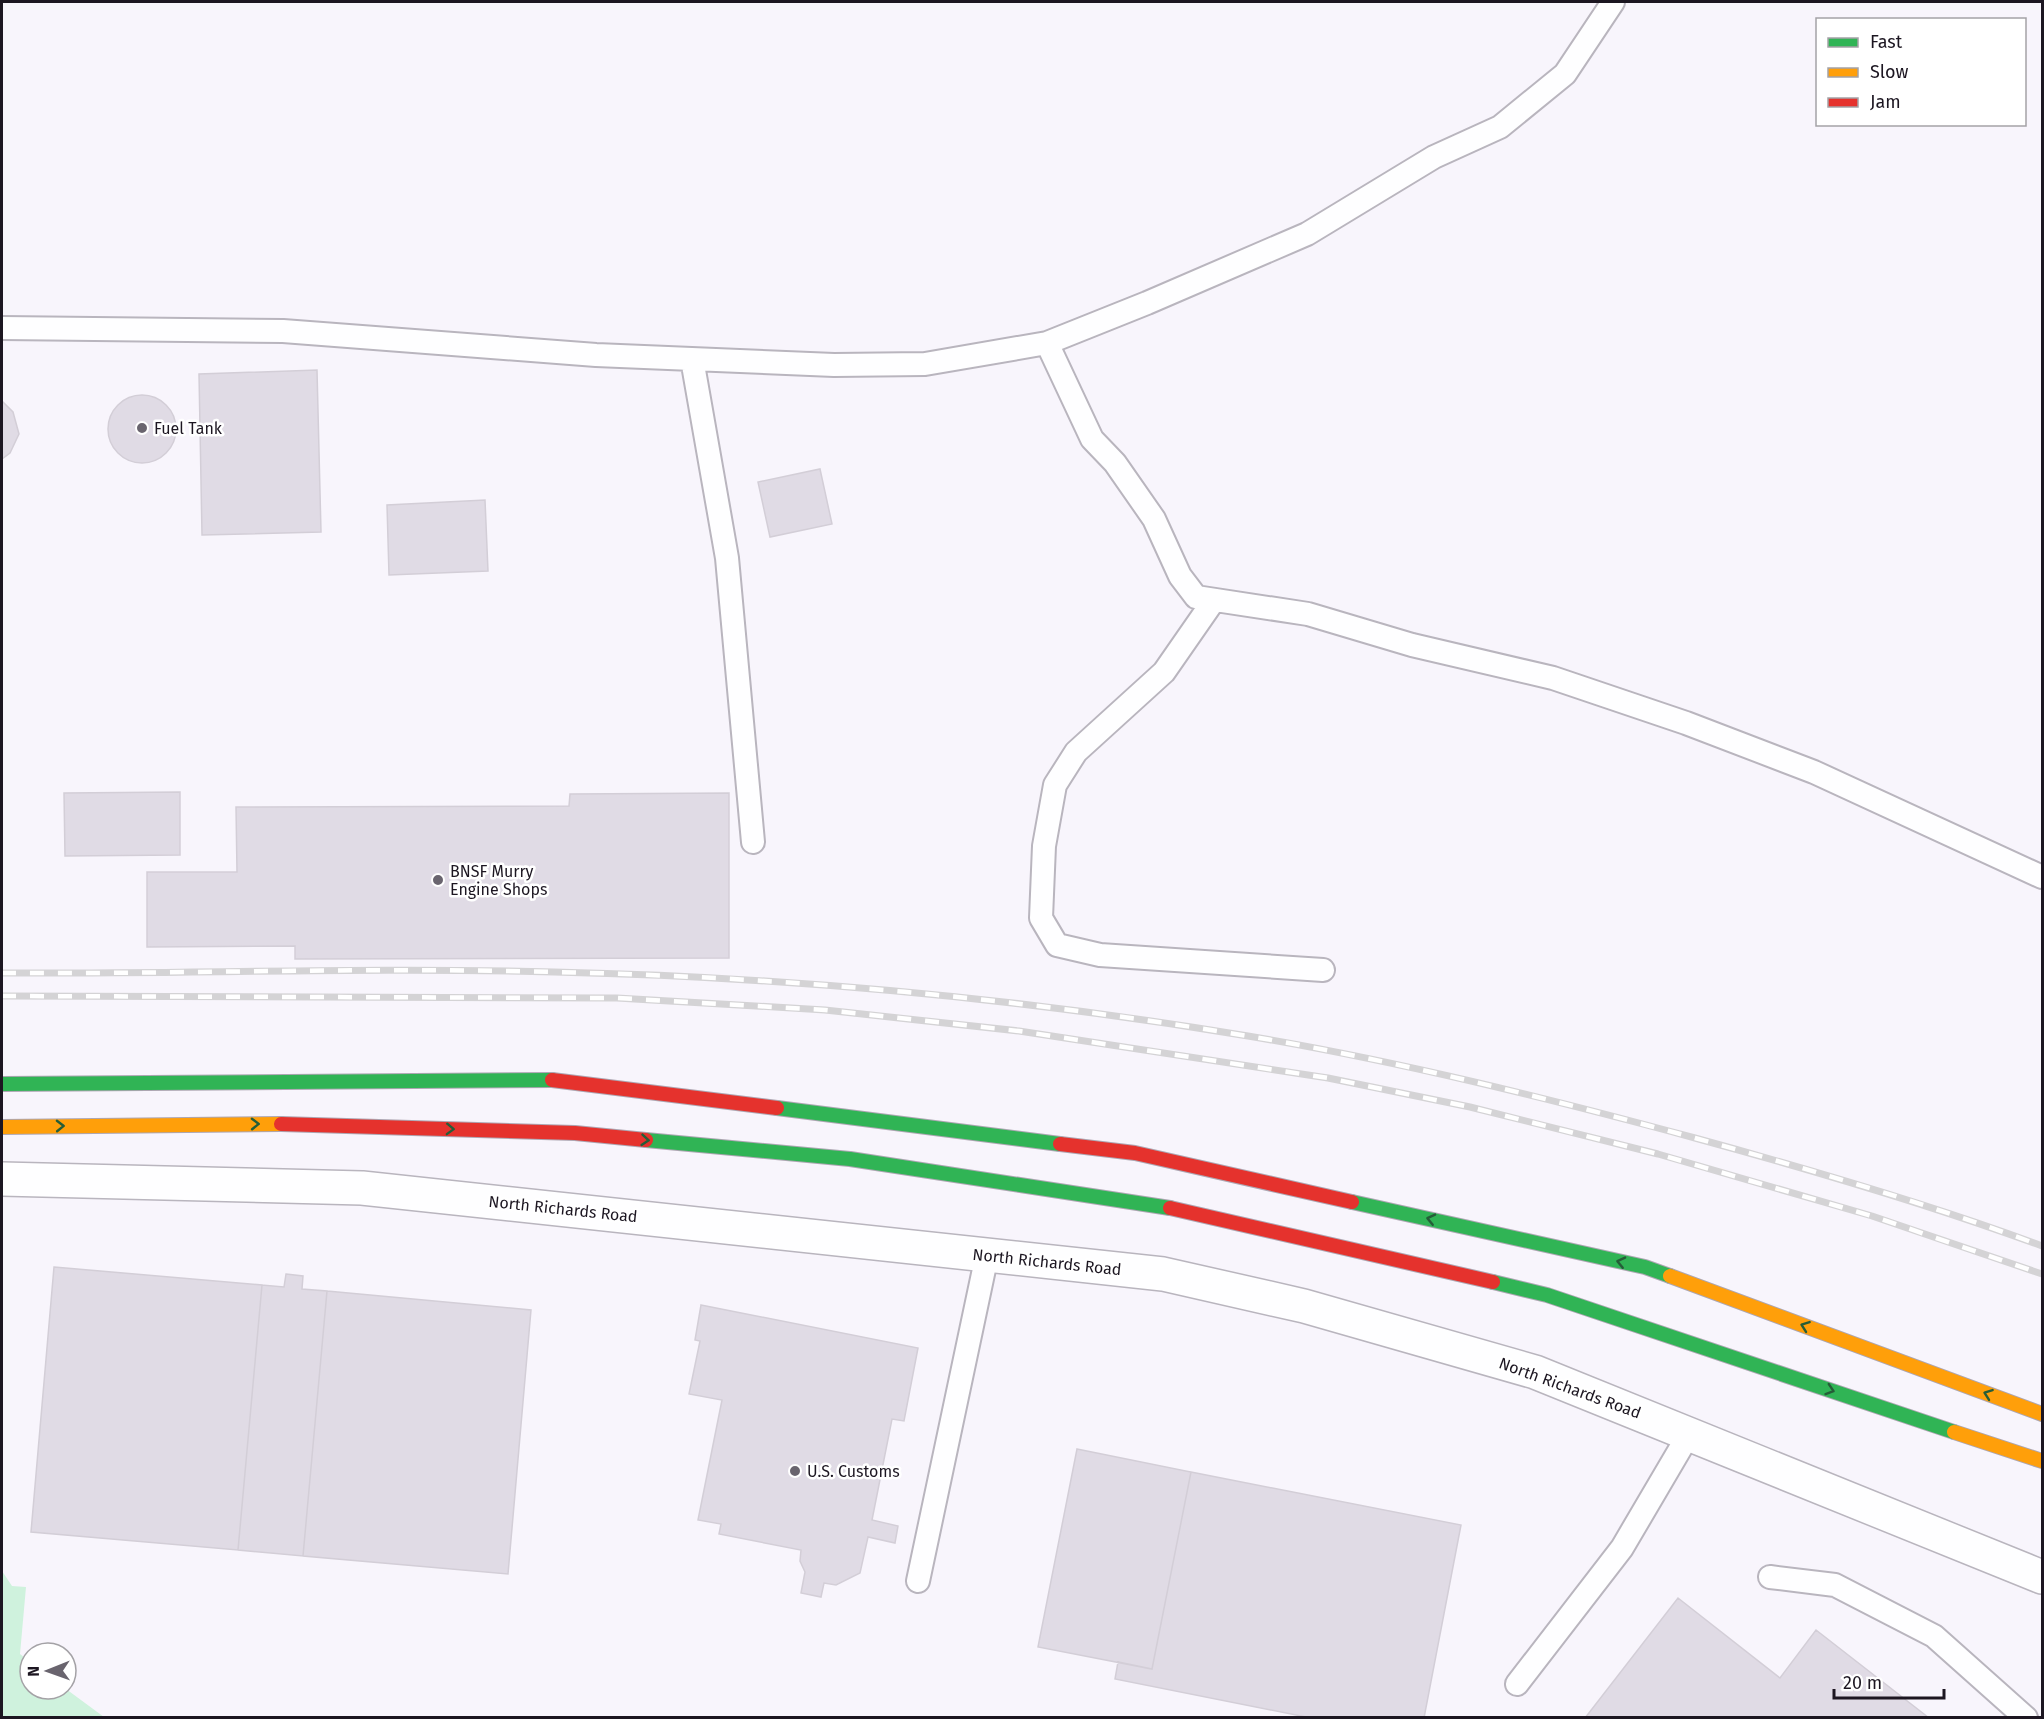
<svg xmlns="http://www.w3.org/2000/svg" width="2044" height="1719" font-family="'Fira Sans',sans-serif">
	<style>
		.green { fill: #cff2dd }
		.building { fill: #e0dbe5; stroke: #d3ced7; stroke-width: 1.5 }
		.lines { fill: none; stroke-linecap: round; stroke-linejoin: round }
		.lane-casing { stroke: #b9b5be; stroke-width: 26 }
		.street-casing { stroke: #b9b5be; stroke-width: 36 }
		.fast-casing { stroke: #ada6b2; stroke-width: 16 }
		.slow-casing { stroke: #ada6b2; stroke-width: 16 }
		.jam-casing { stroke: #ada6b2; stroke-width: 16 }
		.lane { stroke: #fefeff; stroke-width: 22 }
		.street { stroke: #fefeff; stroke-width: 33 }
		.fast { stroke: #30b455; stroke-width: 14 }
		.slow { stroke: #ff9f0a; stroke-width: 14 }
		.jam { stroke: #e5322d; stroke-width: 14 }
		.rail-casing { stroke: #d4d3d5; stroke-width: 7 }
		.rail { stroke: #fff; stroke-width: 4.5; stroke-dasharray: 14; stroke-linecap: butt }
		.oneway { stroke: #255d38 }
		.poi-dot { fill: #69646e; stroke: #fff; stroke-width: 2 }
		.labels { text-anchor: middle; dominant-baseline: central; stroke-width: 5; stroke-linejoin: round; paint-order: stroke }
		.poi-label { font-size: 16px; fill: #1c1621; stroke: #fff; text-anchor: start }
		.street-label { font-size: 16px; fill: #1c1621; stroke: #fff }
	</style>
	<rect width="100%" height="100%" fill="#f8f5fc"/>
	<path class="green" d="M2 1571 12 1586 26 1587 20 1654 30 1662V1689H66L104 1717H2Z"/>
	<path class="building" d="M317 370 321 532 202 535 199 374Z
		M108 429a34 34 0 1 1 68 0a34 34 0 1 1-68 0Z
		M2 401 13 412 19 434 10 453 2 459Z
		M820 469 832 524 770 537 758 482Z
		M485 500 488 571 389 575 387 505Z
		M180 792V855L65 856 64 793Z
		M729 793V958L295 959V946L147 947V872H237L236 807 569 806 570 794Z
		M54 1267 262 1285 238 1550 31 1532Z
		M286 1274 303 1276 302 1289 327 1291 303 1556 238 1550 262 1285 284 1287Z
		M327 1291 531 1310 508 1574 303 1556Z
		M701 1305 918 1348 904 1421 892 1419 872 1520 898 1526 895 1543 868 1537 860 1573 836 1585 824 1583 821 1597 801 1593 805 1572 800 1561 801 1550 719 1534 721 1524 698 1520 722 1400 689 1394 700 1341 695 1340Z
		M1077 1449 1191 1472 1152 1669 1038 1647Z
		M1191 1472 1461 1525 1424 1718H1311L1115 1679 1118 1662 1152 1669Z
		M1678 1598 1780 1678 1816 1630 1929 1718H1585Z"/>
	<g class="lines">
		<defs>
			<path id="lane" d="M2 328 283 331 596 355 834 365 925 364 1047 343 1092 439 1115 463 1154 519 1180 576 1196 597 1308 614 1412 645 1553 678 1686 723 1814 772 2042 877
				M1047 343 1147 303 1307 234 1434 157 1500 127 1565 74 1613 2
				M692 359 727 558 753 842
				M1214 600 1164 672 1076 752 1055 785 1044 846 1041 918 1057 945 1100 955 1323 970
				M1770 1577 1835 1585 1934 1636 2026 1718
				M918 1581 987 1255
				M1517 1684 1622 1548 1689 1434"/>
			<path id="street" d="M2 1179 362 1188 1163 1274 1304 1306 1535 1372 2042 1577"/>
			<path id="fast" d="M2 1084 552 1080
				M777 1108 1060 1144
				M646 1140 850 1159 1170 1208
				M1352 1202 1645 1267 1670 1276
				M1493 1282 1547 1295 1954 1432"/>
			<path id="slow" d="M2 1127 281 1124
				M1670 1276 2042 1414
				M1954 1432 2042 1461"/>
			<path id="jam" d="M552 1080 777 1108
				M281 1124 575 1133 646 1140
				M1060 1144 1135 1153 1352 1202
				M1170 1208 1493 1282"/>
		</defs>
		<use href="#lane" class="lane-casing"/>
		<use href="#street" class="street-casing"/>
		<use href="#fast" class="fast-casing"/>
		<use href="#slow" class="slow-casing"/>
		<use href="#jam" class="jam-casing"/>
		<use href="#lane" class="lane"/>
		<use href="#street" class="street"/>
		<use href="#fast" class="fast"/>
		<use href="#slow" class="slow"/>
		<use href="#jam" class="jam"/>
		<defs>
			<path id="rail" d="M2 973C185 974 370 967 554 972 786 977 1019 998 1248 1036 1398 1061 1547 1098 1695 1138 1812 1170 1929 1204 2042 1246
				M2 996 617 998 825 1010 1019 1031 1328 1078 1470 1107 1658 1154 1872 1216 2042 1274"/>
		</defs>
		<use href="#rail" class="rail-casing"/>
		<use href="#rail" class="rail"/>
	</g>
	<defs><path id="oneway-chevron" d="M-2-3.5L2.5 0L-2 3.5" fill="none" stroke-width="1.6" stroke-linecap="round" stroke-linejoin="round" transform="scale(1.5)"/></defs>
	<g class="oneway">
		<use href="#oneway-chevron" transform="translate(255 1124) rotate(-1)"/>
		<use href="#oneway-chevron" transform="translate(60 1126) rotate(-1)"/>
		<use href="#oneway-chevron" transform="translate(450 1129) rotate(2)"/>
		<use href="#oneway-chevron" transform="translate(645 1140) rotate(5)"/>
		<use href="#oneway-chevron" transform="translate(1431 1219) rotate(-167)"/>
		<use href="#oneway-chevron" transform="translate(1621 1262) rotate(-167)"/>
		<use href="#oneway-chevron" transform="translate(1805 1326) rotate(-160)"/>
		<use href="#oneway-chevron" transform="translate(1830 1390) rotate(18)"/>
		<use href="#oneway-chevron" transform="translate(1988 1394) rotate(-160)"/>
	</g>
	<g class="poi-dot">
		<circle cx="142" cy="428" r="6"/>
		<circle cx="438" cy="880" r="6"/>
		<circle cx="795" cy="1471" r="6"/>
	</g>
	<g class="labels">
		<g class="poi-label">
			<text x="154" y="428">Fuel Tank</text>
			<text x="450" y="871">BNSF Murry<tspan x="450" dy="18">Engine Shops</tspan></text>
			<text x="807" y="1471">U.S. Customs</text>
		</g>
		<g class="street-label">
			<text transform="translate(563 1209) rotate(6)">North Richards Road</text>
			<text transform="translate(1047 1262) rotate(6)">North Richards Road</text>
			<text transform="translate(1570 1388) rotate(20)">North Richards Road</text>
		</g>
	</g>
	<rect width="2044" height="1719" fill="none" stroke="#1c1621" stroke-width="6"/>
	<rect x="1816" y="18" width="210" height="108" fill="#ffffff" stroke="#a4a2a6" stroke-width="1.5"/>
	<rect x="1828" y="38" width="30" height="9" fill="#30b455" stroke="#a4a2a6" stroke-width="1.5"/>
	<text x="1870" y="48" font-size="18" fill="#1c1621">Fast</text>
	<rect x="1828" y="68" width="30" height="9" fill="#ff9f0a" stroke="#a4a2a6" stroke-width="1.5"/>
	<text x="1870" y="78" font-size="18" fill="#1c1621">Slow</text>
	<rect x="1828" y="98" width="30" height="9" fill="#e5322d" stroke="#a4a2a6" stroke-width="1.5"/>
	<text x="1870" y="108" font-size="18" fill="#1c1621">Jam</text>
	<g transform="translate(48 1671) rotate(269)"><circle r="28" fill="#ffffff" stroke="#a4a2a6" stroke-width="1.5"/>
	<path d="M0-4.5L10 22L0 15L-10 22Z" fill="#69646e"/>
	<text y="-9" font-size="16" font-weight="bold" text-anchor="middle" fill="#1c1621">N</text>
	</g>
	<path d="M1834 1689v9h110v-9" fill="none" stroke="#1c1621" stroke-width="3"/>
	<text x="1843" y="1689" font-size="18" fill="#1c1621" stroke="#ffffff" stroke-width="4.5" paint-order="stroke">20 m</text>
</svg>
